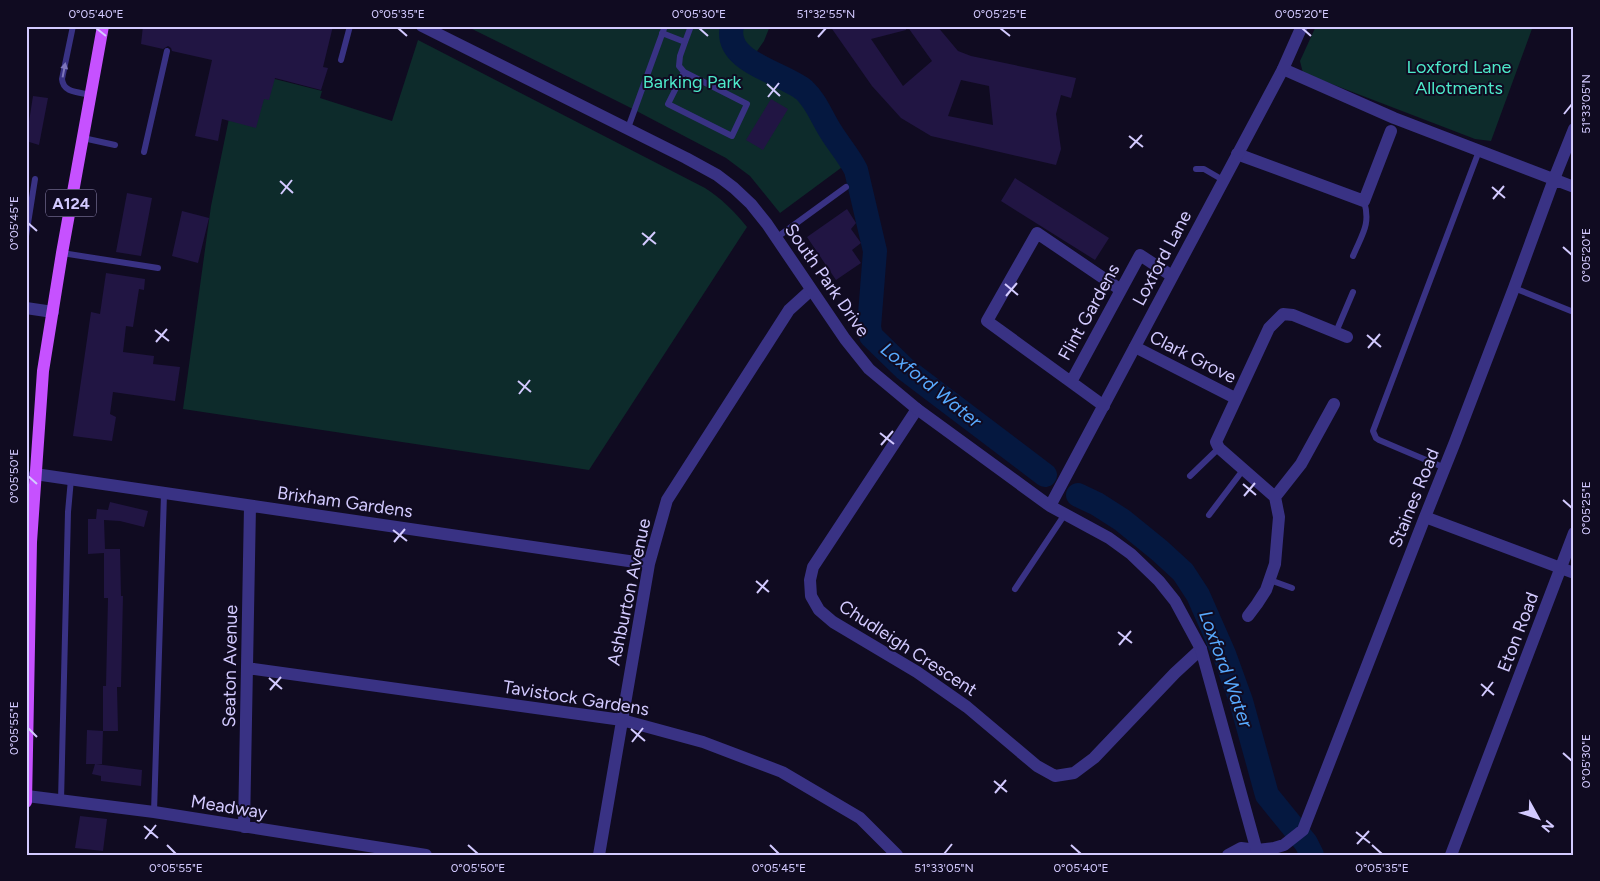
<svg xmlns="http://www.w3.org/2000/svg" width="1600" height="881" font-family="Figtree,sans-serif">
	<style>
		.green { fill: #0d2b2b }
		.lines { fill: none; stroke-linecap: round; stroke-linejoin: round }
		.river { stroke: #051840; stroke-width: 24 }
		.building { fill: #211543; fill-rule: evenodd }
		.service { stroke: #393284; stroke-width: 6 }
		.minor { stroke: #393284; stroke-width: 12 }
		.tertiary { stroke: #393284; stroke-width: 12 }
		.primary { stroke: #c651ff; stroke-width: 12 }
		.oneway { fill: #7e76bb }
		.ticks { fill: none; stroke: #d3caff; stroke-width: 2 }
		.labels { text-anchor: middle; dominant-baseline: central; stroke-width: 4; stroke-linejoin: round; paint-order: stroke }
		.shield { fill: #100b21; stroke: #9891bc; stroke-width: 1 }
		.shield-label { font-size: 16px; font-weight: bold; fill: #d3caff }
		.park-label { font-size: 18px; fill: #4de9c9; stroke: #100b21 }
		.street-label { font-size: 18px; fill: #d3caff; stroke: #100b21 }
		.water-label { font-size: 19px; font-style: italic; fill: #58aaff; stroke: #100b21 }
		.neatline { fill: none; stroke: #d3caff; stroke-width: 2 }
		.ticks-label { font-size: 12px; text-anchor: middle; fill: #d3caff }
	</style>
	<rect width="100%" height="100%" fill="#100b21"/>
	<path class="green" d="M466 26H729C727 32 727 40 729 45 737 67 787 78 805 95 815 106 820 122 828 135 834 144 842 153 849 162L780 213 750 176 726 158 627 106Z
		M740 26H770L764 41 755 54 741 45 738 33Z
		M1316 26H1533L1491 141 1475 139 1303 73 1300 61Z
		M418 40 705 188C721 198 735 212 747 227L589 470 183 409 211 206 239 70 322 91 320 98 392 121Z"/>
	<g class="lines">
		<path class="river" d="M732 26C723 62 782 72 804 90 816 101 822 118 831 132 839 145 849 156 856 170L875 251 869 327 871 336 905 369 1045 475
			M1078 495 1097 504 1122 520 1159 550 1183 572 1198 595 1224 654 1241 701 1267 795 1306 843 1312 855"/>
	</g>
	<path class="building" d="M143 26H333L323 67 328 68 321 90 275 78 269 100 264 99 256 128 222 119 218 141 195 136 212 60 172 51 171 48 168 46 163 49 141 44Z
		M830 26H906V30L871 39 903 86 932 61 907 26H937L958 51 971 56 1076 78 1071 98 1061 95 1056 114 1061 149 1056 165 931 136 901 118 872 86ZM961 80 989 86 993 125 948 116Z
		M33 96 48 98 39 145 26 141Z
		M771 99 788 109 763 150 746 140Z
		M1015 178 1109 238 1095 260 1001 201Z
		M127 193 152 198 141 256 116 252Z
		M847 209 856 223 851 229 861 243 852 250 861 263 836 280 807 237Z
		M182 211 209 218 198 263 172 256Z
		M106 273 145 279 144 290 139 289 133 327 126 326 123 352 154 356 153 364 180 367 175 401 113 392 110 414 116 417 112 441 73 436 91 312 100 314Z
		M110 502 148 511 144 527 120 521 104 520 105 549H120L121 596H123L121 687H117L118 731H103L102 764H96L142 770 141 786 101 781V776L92 774 95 764H86L87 730 103 731V686H106L108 598H104V553L88 554V519H96L97 509 108 510Z
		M80 816 107 819 103 851 75 848Z"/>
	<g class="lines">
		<path class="service" d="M73 26 62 79C63 93 79 92 91 95
			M662 33 685 42 680 56 679 66 684 72 747 104 732 136 668 104 684 72
			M685 42 691 26
			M341 60 350 26
			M628 128 665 26
			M83 138 115 145
			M144 152 167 51
			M1196 169H1204L1223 180
			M26 236 35 179
			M776 238 846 187
			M62 253 158 268
			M1353 256C1362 234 1371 225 1364 201
			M1514 288 1571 311
			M1336 332 1353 292
			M1445 468 1379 440 1376 438 1373 431 1479 151
			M1190 476 1219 448
			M1209 515 1243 470
			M1270 580 1292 588
			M1015 589 1065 514
			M61 801 68 512 71 479
			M154 812 164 494"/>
		<path class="minor" d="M1283 69 1394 118 1574 187
			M1237 154 1364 201 1391 131
			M26 308 53 312
			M1135 347 1235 398
			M1071 382 987 321 1037 233 1121 290
			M1104 406 1071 382 1140 255 1172 276
			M917 409 813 567 810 580 811 596 819 610 833 622 917 672 967 707 1037 766 1055 776 1074 773 1094 758 1175 673 1201 649
			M35 474 649 564
			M1275 497 1301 464 1334 404
			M1425 517 1574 573
			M1248 616 1257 604 1266 590 1275 564 1279 517 1275 497 1219 448 1216 442 1269 328 1283 314 1293 315 1347 337
			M247 668 622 720 703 742 782 772 860 818 897 855
			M27 796 154 812 426 855
			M244 827 250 506
			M599 855 649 564 667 500 789 310 811 290
			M1228 855 1241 848 1257 850 1274 848 1284 845 1303 830 1425 517 1455 442 1514 288 1554 179 1574 129
			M1451 855 1574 533"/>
		<path class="tertiary" d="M422 26 686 158 717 175 734 188 751 204 767 224 845 339 869 369 917 409 1050 506 1109 538 1131 554 1159 581 1175 601 1201 649 1258 855
			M1050 506 1283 69 1302 26"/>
		<path class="primary" d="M26 802 31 542 43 371 62 253 103 26"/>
	</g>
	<defs><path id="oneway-solid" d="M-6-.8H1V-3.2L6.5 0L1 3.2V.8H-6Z" transform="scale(1.25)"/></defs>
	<use class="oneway" href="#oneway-solid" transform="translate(64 70) rotate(-79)"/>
	<path class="ticks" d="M96 28 106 36M398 28 407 36M699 28 708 36M1000 28 1010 36M1302 28 1311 36M818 37 826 28M767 84 780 96M768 97 779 83M1564 114 1572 104M1129 136 1143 147M1130 148 1142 135M280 181 293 193M1492 187 1505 198M281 194 292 180M1493 199 1504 186M28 223 37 231M642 233 656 244M643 245 655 232M1563 247 1572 255M1005 284 1018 295M1006 296 1017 283M155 330 169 341M1367 335 1381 347M156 342 167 329M1368 348 1380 334M518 381 531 392M519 394 530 380M880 433 894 444M881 445 893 431M28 476 37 484M1243 484 1256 495M1244 496 1255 483M1563 500 1572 508M393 530 407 541M394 542 405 529M756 581 769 592M757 593 768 580M1118 632 1132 643M1119 645 1131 631M269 678 282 689M1481 684 1494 695M270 690 281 677M1482 696 1493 682M28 728 37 737M631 729 645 741M632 742 643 728M1563 753 1572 761M994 781 1007 792M995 793 1006 780M144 826 158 838M1356 832 1370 843M145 839 156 825M1357 844 1369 831M167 845 176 854M468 845 478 854M770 845 779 854M1071 845 1081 854M1372 845 1382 854M944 854 952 844"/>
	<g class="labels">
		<rect class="shield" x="46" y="189.5" width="50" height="27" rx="4"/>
		<g class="shield-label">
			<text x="71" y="203">A124</text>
		</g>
		<g class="park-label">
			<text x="1459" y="67">Loxford Lane<tspan x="1459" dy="21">Allotments</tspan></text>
			<text x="692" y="82">Barking Park</text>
		</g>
		<g class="street-label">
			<text transform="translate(1162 258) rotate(-62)">Loxford Lane</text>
			<text transform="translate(827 280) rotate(55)">South Park Drive</text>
			<text transform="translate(1089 312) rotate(-61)">Flint Gardens</text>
			<text transform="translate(1193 357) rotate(27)">Clark Grove</text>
			<text transform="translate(1414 498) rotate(-68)">Staines Road</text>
			<text transform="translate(345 502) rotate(8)">Brixham Gardens</text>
			<text transform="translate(629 592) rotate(-78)">Ashburton Avenue</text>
			<text transform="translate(1518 632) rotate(-69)">Eton Road</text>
			<text transform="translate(908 648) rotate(33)">Chudleigh Crescent</text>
			<text transform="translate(230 666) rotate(-89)">Seaton Avenue</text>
			<text transform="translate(576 698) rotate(9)">Tavistock Gardens</text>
			<text transform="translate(229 807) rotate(9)">Meadway</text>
		</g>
		<g class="water-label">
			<text transform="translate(931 385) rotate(39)">Loxford Water</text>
			<text transform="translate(1226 669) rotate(70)">Loxford Water</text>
		</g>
	</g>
	<rect width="1600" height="881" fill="none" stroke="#100b21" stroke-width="55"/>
	<g transform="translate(1538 818) rotate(130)" stroke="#100b21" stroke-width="4" paint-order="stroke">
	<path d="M0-4L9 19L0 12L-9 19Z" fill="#d3caff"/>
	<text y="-8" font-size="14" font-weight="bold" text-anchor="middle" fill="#d3caff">N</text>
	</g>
	<rect x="28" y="28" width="1544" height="826" class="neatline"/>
	<g class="ticks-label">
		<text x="96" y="18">0°05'40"E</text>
		<text x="398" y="18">0°05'35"E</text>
		<text x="699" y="18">0°05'30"E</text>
		<text x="826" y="18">51°32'55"N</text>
		<text x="1000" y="18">0°05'25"E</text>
		<text x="1302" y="18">0°05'20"E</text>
		<text transform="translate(1586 104) rotate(-90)" y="4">51°33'05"N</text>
		<text transform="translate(14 223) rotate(-90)" y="4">0°05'45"E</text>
		<text transform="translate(1586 255) rotate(-90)" y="4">0°05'20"E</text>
		<text transform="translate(14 476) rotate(-90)" y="4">0°05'50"E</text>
		<text transform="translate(1586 508) rotate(-90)" y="4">0°05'25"E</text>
		<text transform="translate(14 728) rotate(-90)" y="4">0°05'55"E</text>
		<text transform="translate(1586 761) rotate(-90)" y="4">0°05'30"E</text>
		<text x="176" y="872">0°05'55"E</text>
		<text x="478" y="872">0°05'50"E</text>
		<text x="779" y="872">0°05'45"E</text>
		<text x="944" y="872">51°33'05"N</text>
		<text x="1081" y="872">0°05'40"E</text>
		<text x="1382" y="872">0°05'35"E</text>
	</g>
</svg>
